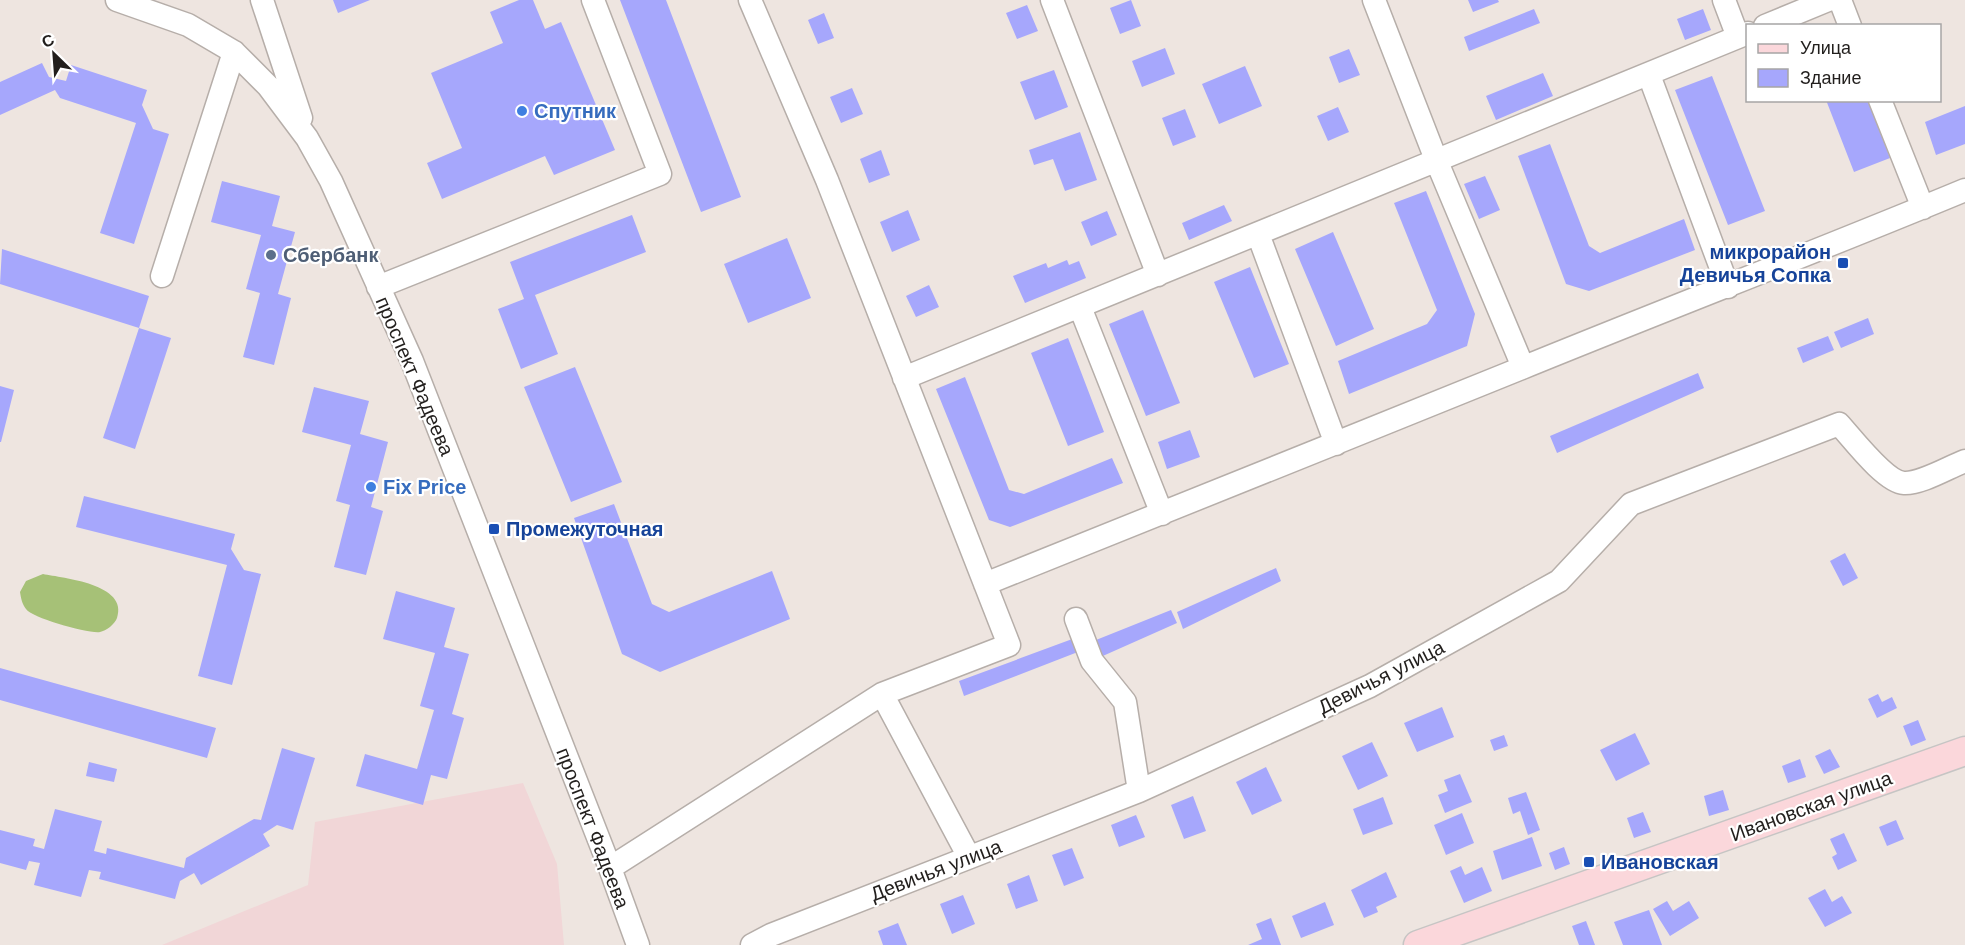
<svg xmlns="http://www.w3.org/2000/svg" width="1965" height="945" font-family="Helvetica,sans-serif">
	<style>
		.industrial { fill: #f1d6d7 }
		.green { fill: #a6c177 }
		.building { fill: #a6a7fc }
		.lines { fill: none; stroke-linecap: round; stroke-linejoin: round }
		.minor-casing { stroke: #b6aea9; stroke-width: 25 }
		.major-casing { stroke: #c6c5c4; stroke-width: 31 }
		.minor { stroke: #fff; stroke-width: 22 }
		.major { stroke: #fbd7db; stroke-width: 28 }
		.shop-dot { fill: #3f7fe0; stroke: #fff; stroke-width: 2 }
		.service-dot { fill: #5c6f8a; stroke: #fff; stroke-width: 2 }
		.transit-dot { fill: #1a4fb4; stroke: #fff; stroke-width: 2 }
		.labels { text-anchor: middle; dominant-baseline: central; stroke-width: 4.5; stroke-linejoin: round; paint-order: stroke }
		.shop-label { font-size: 20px; font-weight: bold; fill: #366cbe; stroke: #fff; text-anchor: start }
		.transit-label { font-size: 20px; font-weight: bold; fill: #164399; stroke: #fff; text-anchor: start }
		.service-label { font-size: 20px; font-weight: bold; fill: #4e5e75; stroke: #fff; text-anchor: start }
		.street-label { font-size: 20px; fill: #221f1d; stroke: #fff }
	</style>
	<rect width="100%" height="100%" fill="#eee5e0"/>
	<path class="industrial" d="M523 783 557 864 564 945H162L308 885 315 822Z"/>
	<path class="green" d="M43 574C63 578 129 584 117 618 115 624 106 631 100 632 89 634 32 618 26 609 22 604 21 598 20 592L26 581Z"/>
	<path class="building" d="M333 0H370L338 13Z
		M519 0H533L545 29 561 22 615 150 554 175 545 156 442 199 427 163 462 148 431 73 503 43 490 12Z
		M620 0H666L741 197 701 212Z
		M1131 0 1141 26 1120 34 1110 8Z
		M1468 0H1498L1499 2 1473 12Z
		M1027 5 1038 31 1017 39 1006 13Z
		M1534 9 1540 23 1469 51 1464 37Z
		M1703 9 1711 30 1685 40 1677 19Z
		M824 13 834 38 818 44 808 20Z
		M1165 48 1175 74 1142 87 1132 61Z
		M1349 49 1360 75 1339 83 1329 57Z
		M42 63 49 77 66 81 71 65 147 90 142 105 153 129 169 134 134 244 100 233 136 123 60 98 55 90 0 115V82Z
		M1245 66 1262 106 1219 124 1202 84Z
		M1054 70 1068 107 1035 120 1020 82Z
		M1543 73 1553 96 1496 120 1486 96Z
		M1712 76 1765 211 1728 225 1675 90Z
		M852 88 863 114 841 123 830 97Z
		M1826 100H1868L1890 158 1854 172Z
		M1965 106V144L1936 155 1925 122Z
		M1338 107 1349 132 1328 141 1317 116Z
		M1185 109 1196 137 1173 146 1162 118Z
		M1080 132 1097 180 1065 191 1053 159 1034 165 1029 150Z
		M1550 144 1589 246 1600 253 1684 219 1695 250 1589 291 1566 284 1518 156Z
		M881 150 890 175 869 183 860 159Z
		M1485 176 1500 210 1479 219 1464 184Z
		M222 181 280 196 272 226 295 232 278 294 291 298 274 365 243 357 260 293 246 289 261 235 211 222Z
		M1426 191 1475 314 1467 346 1349 394 1338 361 1427 324 1437 310 1394 203Z
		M1224 205 1232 221 1189 240 1182 223Z
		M908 210 920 240 892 252 880 222Z
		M1107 211 1117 235 1091 246 1081 222Z
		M632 215 646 252 535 295 558 354 521 369 498 309 524 299 510 262Z
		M1333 232 1374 329 1336 346 1295 249Z
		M787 238 811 298 748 323 724 264Z
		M2 249 149 296 139 328 0 284Z
		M1067 260 1069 265 1079 261 1086 278 1025 303 1013 276 1046 263 1048 268Z
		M1250 267 1289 364 1254 378 1214 282Z
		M929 285 939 307 916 317 906 296Z
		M1143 310 1180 403 1146 416 1109 324Z
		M1868 318 1874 334 1841 348 1834 332Z
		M139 328 171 338 135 449 103 438Z
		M1828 336 1834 350 1803 363 1797 348Z
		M1068 338 1104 432 1068 446 1031 353Z
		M575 367 622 482 571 502 524 387Z
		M1698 373 1704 388 1557 453 1550 436Z
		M965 377 1009 490 1024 494 1112 458 1123 483 1010 527 989 520 936 389Z
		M0 386 14 390 1 442H0Z
		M314 387 369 401 360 434 388 442 371 507 383 511 366 575 334 567 350 505 336 501 351 445 302 432Z
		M1190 430 1200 457 1167 469 1158 442Z
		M84 496 235 534 231 549 244 570 261 574 232 685 198 676 227 565 76 527Z
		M614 504 652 604 669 612 772 571 790 619 660 672 622 654 574 518Z
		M1845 553 1858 578 1843 586 1830 561Z
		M1276 568 1281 581 1183 629 1177 612Z
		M396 591 455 608 444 647 469 654 452 714 464 718 447 779 431 775 423 805 356 786 365 754 417 769 434 710 420 706 435 653 383 639Z
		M1171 610 1177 623 1096 659 1091 642Z
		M1075 638 1083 650 964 696 959 681Z
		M0 668 216 728 207 758 0 700Z
		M1878 694 1882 702 1892 697 1897 708 1877 718 1868 699Z
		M1442 707 1454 737 1417 752 1404 723Z
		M1918 720 1926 740 1911 746 1903 726Z
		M1635 733 1650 764 1616 781 1600 750Z
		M1504 735 1508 746 1494 751 1490 740Z
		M1372 742 1388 776 1358 790 1342 756Z
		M282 748 315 758 293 830 277 825 263 834 270 846 201 885 194 873 180 881 175 899 99 879 101 872 89 870 81 897 34 885 40 863 29 861 26 870 0 863V830L35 839 33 846 44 849 55 809 102 821 94 851 106 854 107 848 184 868 186 858 254 819 261 820Z
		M1830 749 1840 767 1824 774 1815 756Z
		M1800 759 1806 777 1788 783 1782 766Z
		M89 762 117 769 114 782 86 776Z
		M1266 767 1282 801 1252 815 1236 782Z
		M1460 774 1472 802 1445 813 1438 795 1448 791 1444 780Z
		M1723 790 1729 810 1709 816 1704 796Z
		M1526 792 1540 830 1528 835 1520 811 1513 814 1508 798Z
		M1193 796 1206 831 1184 839 1171 805Z
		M1383 797 1393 824 1363 835 1353 809Z
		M1643 812 1651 832 1634 838 1627 818Z
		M1462 813 1474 843 1446 855 1434 825Z
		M1136 815 1145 837 1119 847 1111 825Z
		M1896 820 1904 839 1887 846 1879 827Z
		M1844 833 1857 861 1838 870 1832 857 1837 854 1830 839Z
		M1532 837 1542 866 1502 880 1493 851Z
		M1564 847 1570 864 1555 870 1549 853Z
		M1072 848 1084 878 1064 886 1052 855Z
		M1461 866 1465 875 1482 867 1492 891 1464 903 1450 871Z
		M1386 872 1397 897 1376 907 1378 912 1364 918 1351 890Z
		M1029 875 1038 901 1016 909 1007 884Z
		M1825 889 1832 902 1842 896 1852 913 1825 927 1808 898Z
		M963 895 975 924 952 934 940 904Z
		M1667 901 1673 911 1689 901 1699 918 1670 936 1653 909Z
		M1325 902 1334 925 1301 938 1292 916Z
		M1649 910 1662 945H1623L1614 922Z
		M1271 918 1281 945H1248L1262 939 1256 924Z
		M1586 921 1595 945H1579L1572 926Z
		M898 923 907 945H883L878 931Z"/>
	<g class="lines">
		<defs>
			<path id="minor" d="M117 0 188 25 234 52 268 86 307 138 331 181 412 361 610 868 638 945
				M262 0 301 118
				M1052 0 1158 275
				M1374 0 1437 162 1523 367
				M1724 0 1738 37
				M1840 0 1850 26
				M1765 26 1828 0
				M1649 75 1728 287
				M1880 100 1923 208
				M1258 234 1336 444
				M162 276 234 52
				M378 287 660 174 593 0
				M1080 307 1162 514
				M904 378 1748 33
				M985 584C1164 513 1343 440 1522 368 1669 308 1818 251 1965 190
				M1076 619 1092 661 1125 702 1139 791
				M882 694 969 857
				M610 868 882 694 1009 645 827 180 750 0
				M752 945 771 935 1139 791 1370 686 1559 581 1631 504 1839 424C1852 438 1885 482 1904 483 1921 484 1949 467 1965 461"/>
			<path id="major" d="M1418 945 1965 751"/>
		</defs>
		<use href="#minor" class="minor-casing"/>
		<use href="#major" class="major-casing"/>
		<use href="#minor" class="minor"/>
		<use href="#major" class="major"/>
	</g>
	<g class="shop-dot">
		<circle cx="522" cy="111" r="6"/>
		<circle cx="371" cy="487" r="6"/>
	</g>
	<circle class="service-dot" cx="271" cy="255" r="6"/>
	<g class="transit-dot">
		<rect x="1837" y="257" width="12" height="12" rx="3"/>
		<rect x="488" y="523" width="12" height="12" rx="3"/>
		<rect x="1583" y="856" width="12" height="12" rx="3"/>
	</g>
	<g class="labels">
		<g class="shop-label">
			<text x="534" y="111">Спутник</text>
			<text x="383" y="487">Fix Price</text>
		</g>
		<g class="transit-label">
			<text x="1831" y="252" text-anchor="end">микрорайон<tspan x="1831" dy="23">Девичья Сопка</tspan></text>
			<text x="506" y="529">Промежуточная</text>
			<text x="1601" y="862">Ивановская</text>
		</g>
		<g class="service-label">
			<text x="283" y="255">Сбербанк</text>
		</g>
		<g class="street-label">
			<text transform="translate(415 376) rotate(67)">проспект Фадеева</text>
			<text transform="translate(1381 677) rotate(-27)">Девичья улица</text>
			<text transform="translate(1811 806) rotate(-20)">Ивановская улица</text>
			<text transform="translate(593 828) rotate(69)">проспект Фадеева</text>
			<text transform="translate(936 870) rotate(-21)">Девичья улица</text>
		</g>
	</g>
	<rect x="1746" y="24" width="195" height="78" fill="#ffffff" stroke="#a7a5a5" stroke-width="1.5"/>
	<rect x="1758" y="44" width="30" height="9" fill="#fbd7db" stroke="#a7a5a5" stroke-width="1.5"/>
	<text x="1800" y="54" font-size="18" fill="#221f1d">Улица</text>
	<rect x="1758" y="69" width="30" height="18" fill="#a6a7fc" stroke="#a7a5a5" stroke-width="1.5"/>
	<text x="1800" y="84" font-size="18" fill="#221f1d">Здание</text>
	<g transform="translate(54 54) rotate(335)" stroke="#ffffff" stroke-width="4.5" paint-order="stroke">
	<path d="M0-4.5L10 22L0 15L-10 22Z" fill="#221f1d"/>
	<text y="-9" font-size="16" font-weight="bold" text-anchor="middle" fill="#221f1d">С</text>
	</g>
</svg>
